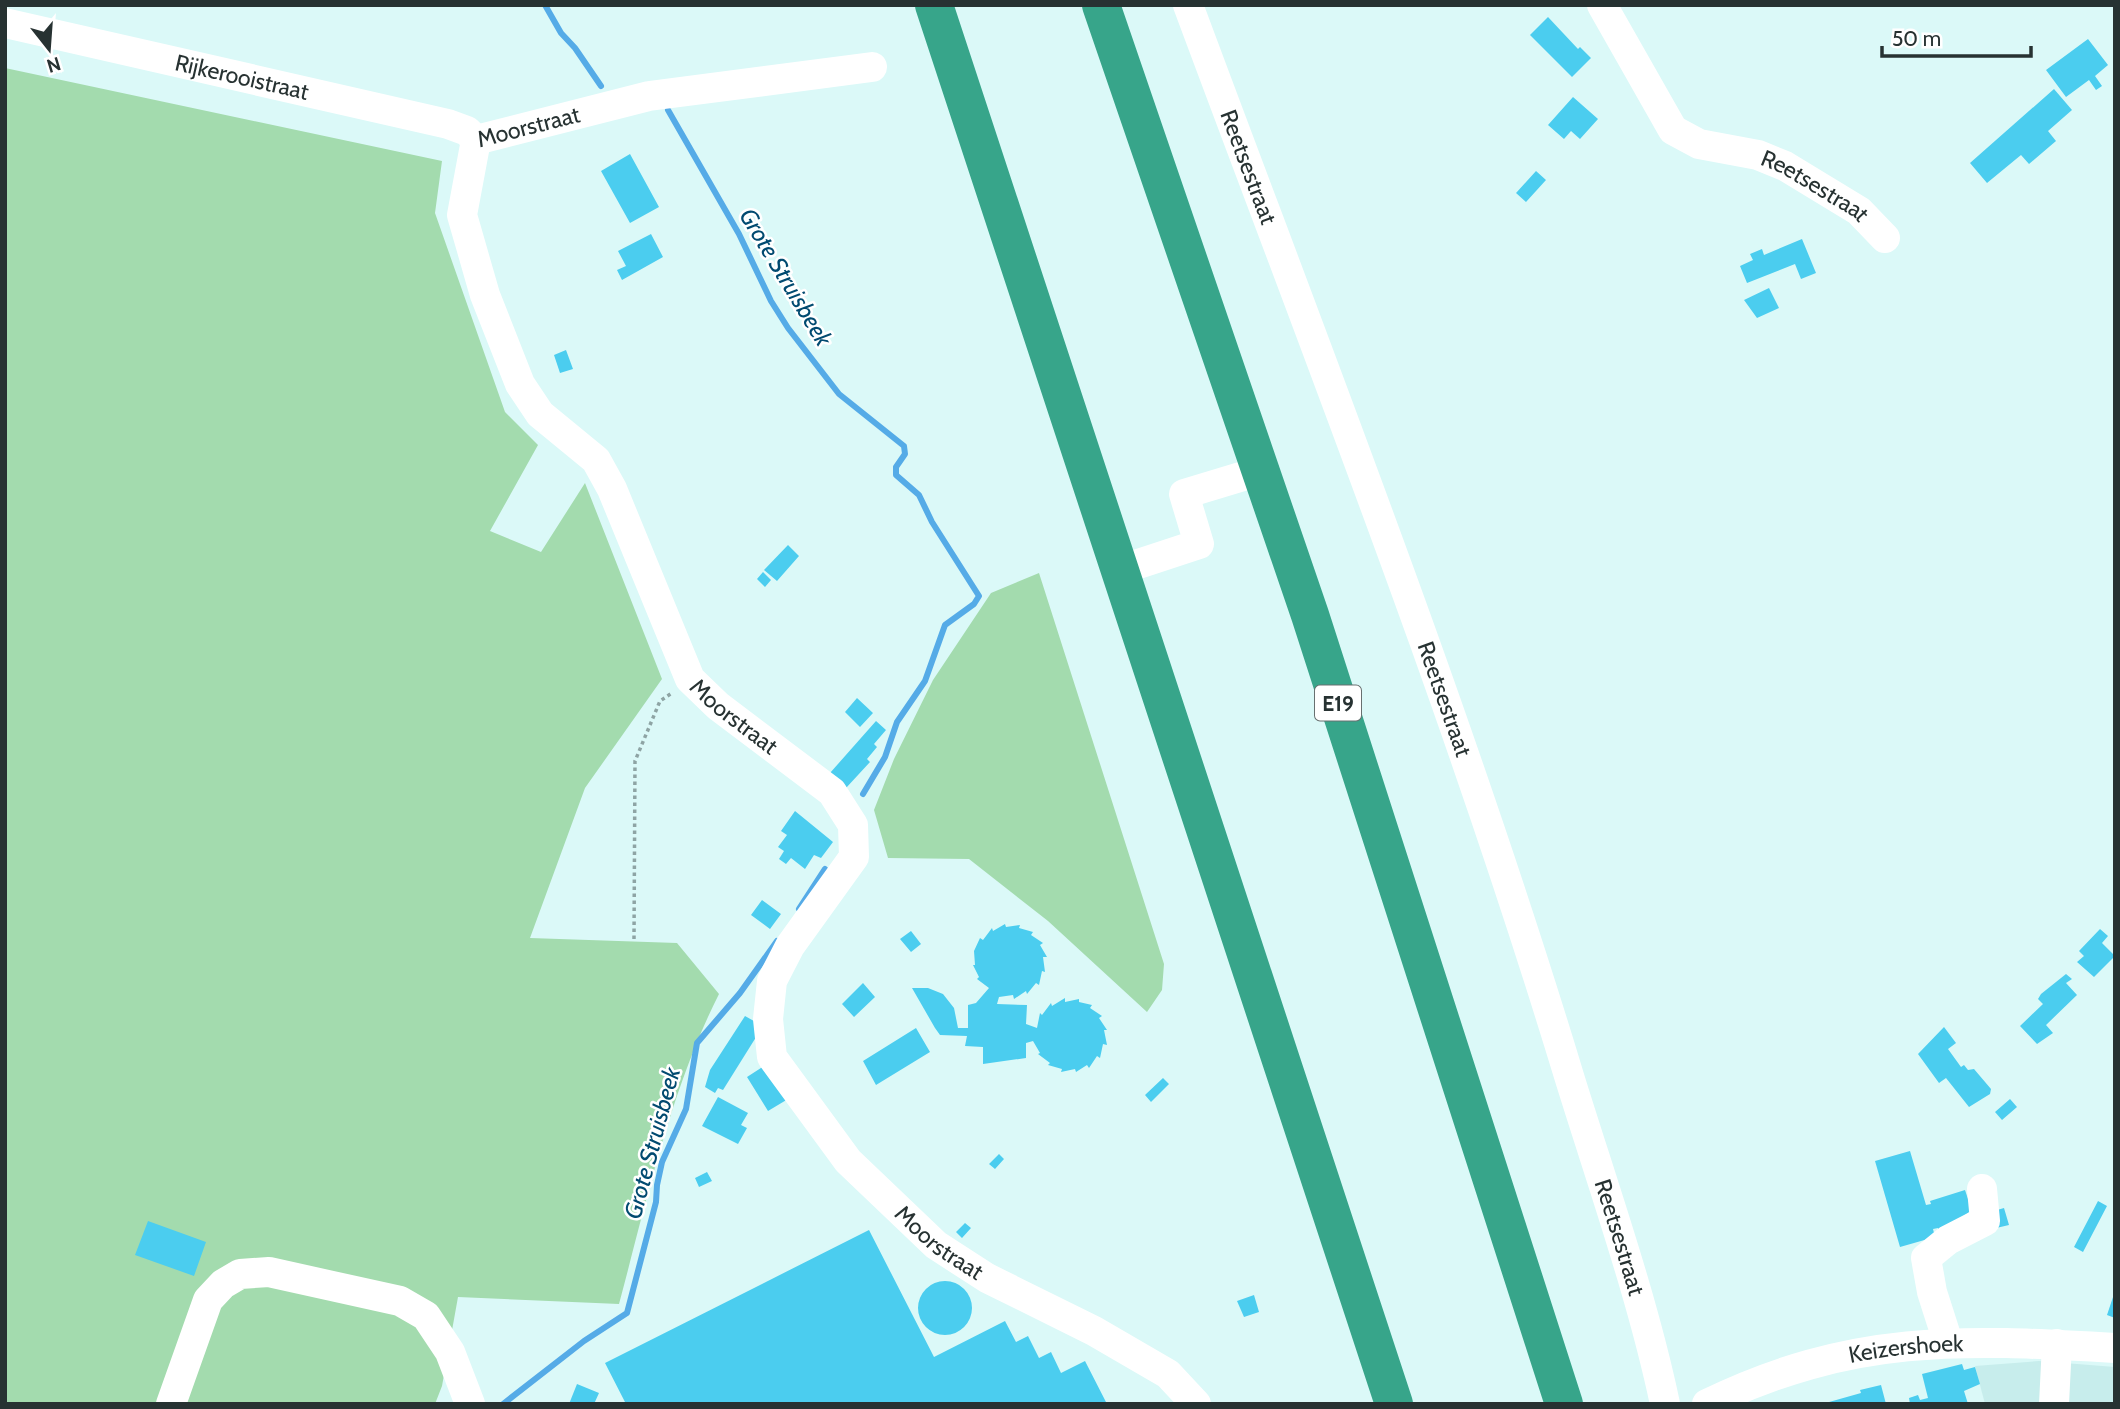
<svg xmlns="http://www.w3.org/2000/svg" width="2120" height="1409" font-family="Cabin,sans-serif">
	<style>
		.built { fill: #c7edec }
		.green { fill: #a3dbae }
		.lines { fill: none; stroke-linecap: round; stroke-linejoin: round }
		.stream { stroke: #55abe7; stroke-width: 6 }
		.building { fill: #4bcdef }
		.path { stroke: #8ea4a4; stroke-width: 3.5; stroke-dasharray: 3.5 3.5; stroke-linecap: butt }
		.minor { stroke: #fff; stroke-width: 30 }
		.highway { stroke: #37a58a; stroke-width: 38 }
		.labels { text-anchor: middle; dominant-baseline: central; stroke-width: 5; stroke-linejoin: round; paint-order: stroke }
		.shield { fill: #fff; stroke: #687070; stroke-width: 2 }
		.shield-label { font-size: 21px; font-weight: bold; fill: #273232 }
		.street-label { font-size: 23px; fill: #273232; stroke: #fff }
		.water-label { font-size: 24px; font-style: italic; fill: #014a70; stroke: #fff }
	</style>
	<rect width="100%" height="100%" fill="#dbf9f8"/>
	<path class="built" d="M2039 1361 2115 1367V1404H1985L1975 1366Z"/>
	<path class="green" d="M5 68 442 161 435 213 505 412 538 445 490 531 541 552 585 483 662 679 585 788 530 938 677 943 719 994C670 1091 647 1200 619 1304L458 1297 442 1386 435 1404H5Z
		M1039 573 1164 964 1162 990 1147 1012 1048 921 969 859 888 858 874 810 894 759 933 680 991 593Z"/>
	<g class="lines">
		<path class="stream" d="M545 5 561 33 575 48 601 86
			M668 110 739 234 771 301 788 328 839 394 904 446 905 454 896 467V475L919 495 932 522 979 596 974 604 945 625 925 681 897 722 885 757 863 794
			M799 909 825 869
			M503 1404 584 1341 627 1313 656 1202 657 1185 662 1162 686 1109 697 1043 740 993 777 941"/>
	</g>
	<path class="building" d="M1548 17 1578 49 1580 47 1591 58 1572 77 1530 35Z
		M2088 39 2108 65 2095 76 2102 86 2096 90 2089 80 2066 97 2046 70Z
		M2054 89 2072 110 2048 131 2056 141 2029 164 2021 155 1987 183 1970 163Z
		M1573 97 1598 119 1580 139 1571 131 1564 139 1548 125Z
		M630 154 659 207 630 223 601 171Z
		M1536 171 1546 180 1526 202 1516 193Z
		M651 234 663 257 622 280 617 270 626 266 618 251Z
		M1802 239 1816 273 1801 279 1795 264 1747 283 1740 266 1753 260 1750 254 1762 249 1764 255Z
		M1769 288 1779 308 1757 318 1744 300Z
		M566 350 573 369 560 373 554 355Z
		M788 545 799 556 777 581 764 570Z
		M763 572 771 580 765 587 757 579Z
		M857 698 873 713 860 727 845 712Z
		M876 721 886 730 874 744 877 747 867 759 870 762 846 788 830 773Z
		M795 811 833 842 821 858 814 855 805 869 791 858 786 864 779 859 784 851 778 847 787 835 781 831Z
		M762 900 781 914 770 929 751 915Z
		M1005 924 1006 927 1020 925 1019 928 1033 932 1031 935 1043 943 1040 945 1047 957H1043L1045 972 1042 971 1039 985 1036 983 1027 994 1026 991 1014 999 1013 995 999 997 997 1004 1027 1005 1026 1024 1037 1028 1040 1013 1042 1015 1051 1003 1052 1006 1065 998V1002L1079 999V1002L1092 1005 1090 1008 1102 1016 1099 1018 1107 1030H1104L1107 1045 1103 1044 1100 1058 1097 1056 1089 1068 1087 1065 1076 1072 1075 1069 1061 1072 1062 1069 1048 1065 1050 1063 1038 1054 1040 1053 1033 1041 1026 1043V1058L983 1064V1047L965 1046 967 1036 940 1035 935 1028 912 988H928L943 994 954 1008 958 1028H968V1005L976 1003 989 988 977 979 979 977 973 965H975L974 951 980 938 983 940 992 928 993 931Z
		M2100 929 2108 936 2102 943 2115 956 2094 977 2077 962 2084 956 2079 951Z
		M911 931 921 944 911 952 900 939Z
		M2066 974 2072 979 2066 983 2077 995 2046 1025 2053 1033 2037 1044 2020 1026 2043 1004 2038 999 2041 994Z
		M863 983 875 997 854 1017 842 1004Z
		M745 1016 761 1025 758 1034 723 1090 718 1088 715 1093 705 1087 710 1070Z
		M1944 1027 1956 1043 1948 1049 1961 1067 1964 1065 1968 1070 1974 1069 1991 1089 1990 1094 1969 1107 1946 1078 1939 1083 1918 1054Z
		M916 1028 930 1052 876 1085 863 1061Z
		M767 1064 788 1099 768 1111 747 1077Z
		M1163 1078 1169 1084 1151 1102 1145 1095Z
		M718 1097 748 1113 741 1125 747 1128 738 1144 702 1126Z
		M2010 1099 2017 1107 2002 1120 1995 1112Z
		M1910 1151 1926 1205 1931 1204 1930 1201 1965 1190 1970 1205 1978 1206 1939 1233 1938 1228 1933 1229 1935 1237 1900 1247 1875 1161Z
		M999 1154 1004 1159 995 1169 989 1164Z
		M707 1172 712 1181 699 1187 695 1178Z
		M2098 1201 2107 1206 2083 1252 2074 1247Z
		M2004 1208 2009 1225 1992 1229 1987 1213Z
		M148 1221 206 1242 194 1276 135 1255Z
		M965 1223 971 1228 962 1238 956 1232Z
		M869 1230 934 1357 1005 1321 1016 1342 1028 1336 1039 1358 1051 1352 1061 1373 1085 1361 1107 1404H626L605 1363Z
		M918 1308a27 27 0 1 1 54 0a27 27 0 1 1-54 0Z
		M2114 1294H2115V1318L2107 1315Z
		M1254 1295 1259 1312 1244 1317 1237 1301Z
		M1962 1364 1964 1370 1975 1367 1980 1384 1964 1391 1968 1404H1910L1909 1398 1918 1395 1920 1400 1928 1398 1922 1374Z
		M577 1384 599 1393 594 1404H569Z
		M1881 1385 1886 1404H1822L1861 1393 1860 1390Z"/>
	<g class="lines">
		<path class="path" d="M634 939 635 761 660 701 672 693"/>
		<g class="minor">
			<path id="s1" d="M1188 5C1320 360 1459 713 1569 1076 1602 1183 1642 1295 1665 1404"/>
			<path id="s2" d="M1602 5 1673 130 1699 144 1758 155 1785 166 1859 211 1885 238"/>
			<path id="s3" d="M5 23 448 124 467 131 476 140"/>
			<path id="s4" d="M476 140 462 215 485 295 520 384 540 414 596 460 612 489 690 679 718 706 832 792 853 825 854 857 790 946 772 981 768 1019 772 1057 848 1161 936 1245 987 1278 1094 1331 1168 1374 1196 1404"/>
			<path id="s5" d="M476 140 649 96 872 67"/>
			<path d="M1120 570 1199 544 1184 494 1260 471"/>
			<path d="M1948 1342 1932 1292 1926 1258 1948 1240 1985 1221 1982 1189"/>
			<path d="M171 1404 208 1300 223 1284 240 1274 269 1272 400 1301 426 1316 450 1352 470 1404"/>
			<path id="s6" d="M1707 1404C1851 1334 1961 1339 2115 1348"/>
			<path d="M2054 1404 2057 1344"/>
		</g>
		<path class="highway" d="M934 5 1394 1404
			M1101 5 1310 615 1564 1404"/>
	</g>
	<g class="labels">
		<rect class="shield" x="1315" y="685.5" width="46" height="35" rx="5"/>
		<g class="shield-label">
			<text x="1338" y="703">E19</text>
		</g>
		<g class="street-label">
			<text stroke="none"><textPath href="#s3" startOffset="243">Rijkerooistraat</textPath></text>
			<text stroke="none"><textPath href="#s5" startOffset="54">Moorstraat</textPath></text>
			<text stroke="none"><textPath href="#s1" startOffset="173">Reetsestraat</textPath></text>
			<text stroke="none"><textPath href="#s2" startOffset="298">Reetsestraat</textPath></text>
			<text stroke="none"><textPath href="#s1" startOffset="740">Reetsestraat</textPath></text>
			<text stroke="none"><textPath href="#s4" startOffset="660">Moorstraat</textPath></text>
			<text stroke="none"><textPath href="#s1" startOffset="1306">Reetsestraat</textPath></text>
			<text stroke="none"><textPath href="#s4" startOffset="1332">Moorstraat</textPath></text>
			<text stroke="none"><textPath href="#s6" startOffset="208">Keizershoek</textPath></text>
		</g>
		<g class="water-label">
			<text transform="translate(786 277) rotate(59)">Grote Struisbeek</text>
			<text transform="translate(652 1143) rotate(-75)">Grote Struisbeek</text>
		</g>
	</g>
	<rect width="2120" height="1409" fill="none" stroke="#273232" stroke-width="14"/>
	<g transform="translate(49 49) rotate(163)" stroke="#ffffff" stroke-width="5" paint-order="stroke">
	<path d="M0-5L12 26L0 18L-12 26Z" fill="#273232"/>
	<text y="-10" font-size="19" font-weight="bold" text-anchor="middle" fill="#273232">N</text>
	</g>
	<path d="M1882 46v10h149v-10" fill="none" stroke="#273232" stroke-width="3.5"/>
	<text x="1892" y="46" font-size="21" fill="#273232" stroke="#ffffff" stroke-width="5" paint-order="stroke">50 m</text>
</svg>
